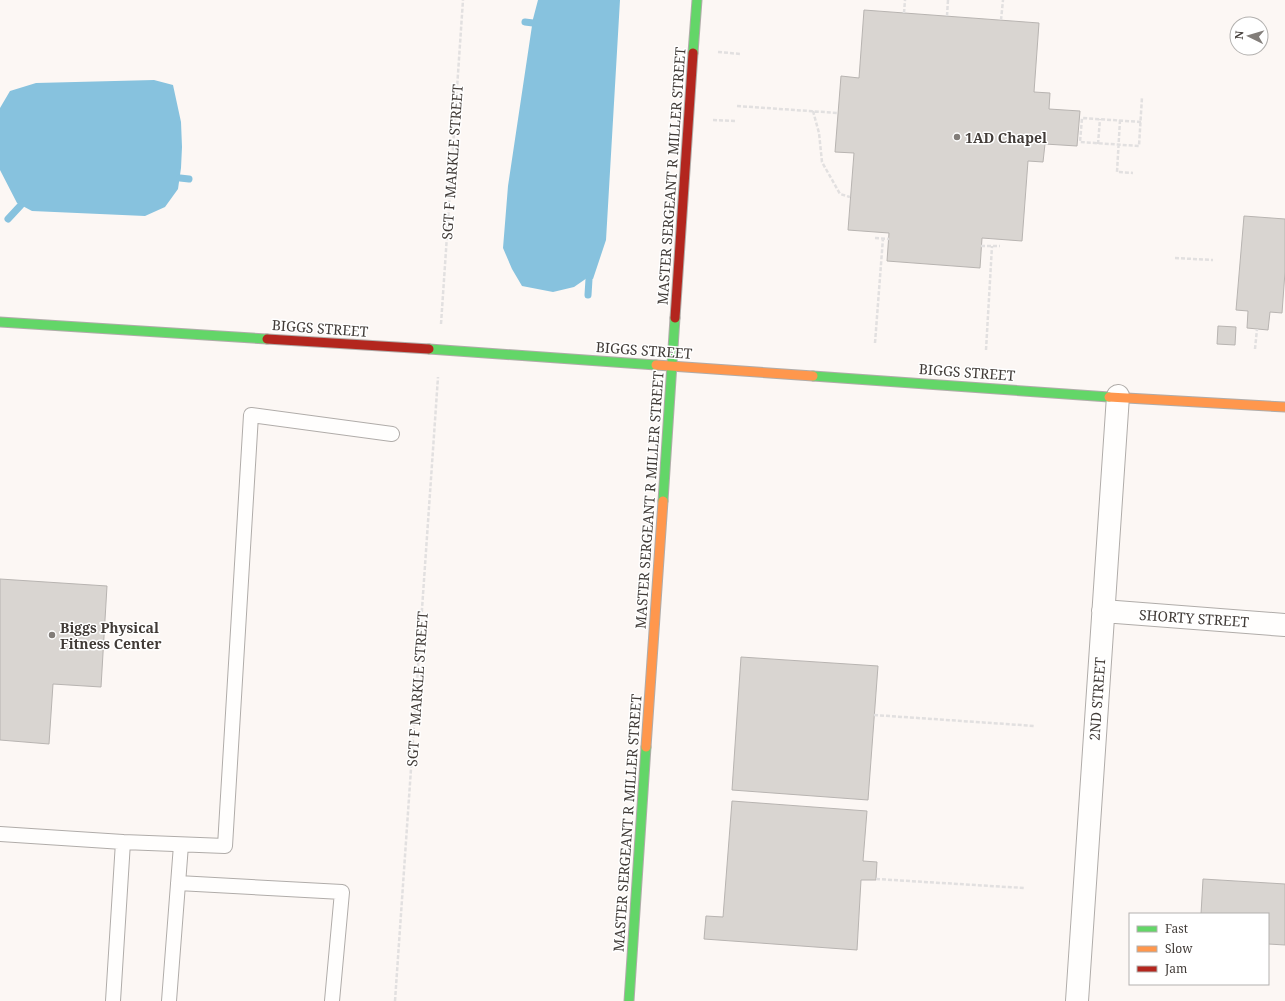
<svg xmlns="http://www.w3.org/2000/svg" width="1285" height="1001" font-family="'Noto Serif',serif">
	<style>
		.water { fill: #87c2de }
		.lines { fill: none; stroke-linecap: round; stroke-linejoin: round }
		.stream { stroke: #87c2de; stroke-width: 7 }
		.building { fill: #d9d5d1; stroke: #b8b4b1 }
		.lane-casing { stroke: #b0aca9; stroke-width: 16 }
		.street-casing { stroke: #b0aca9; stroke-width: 24 }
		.fast-casing { stroke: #b0aca9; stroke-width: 11 }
		.slow-casing { stroke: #b0aca9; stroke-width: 11 }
		.jam-casing { stroke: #b0aca9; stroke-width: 11 }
		.path { stroke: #e2e0e0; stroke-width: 2.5; stroke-dasharray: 4 2; stroke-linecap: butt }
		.lane { stroke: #fffefd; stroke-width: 14 }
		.street { stroke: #fffefd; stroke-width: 22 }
		.fast { stroke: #63d668; stroke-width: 9 }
		.slow { stroke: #ff974d; stroke-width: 9 }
		.jam { stroke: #b3261e; stroke-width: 9 }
		.poi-dot { fill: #827d79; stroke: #fff; stroke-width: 1.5 }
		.labels { text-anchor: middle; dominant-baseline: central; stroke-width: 3; stroke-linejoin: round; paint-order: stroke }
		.poi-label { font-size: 14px; font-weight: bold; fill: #413b37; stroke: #fff; text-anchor: start }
		.street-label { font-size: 14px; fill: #413b37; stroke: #fff }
	</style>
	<rect width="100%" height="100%" fill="#fcf7f4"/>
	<path class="water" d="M538 0H620L606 240 593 279 587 278 574 287 553 292 522 286 512 269 503 248 508 186 533 19Z
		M154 80 173 85 181 122 182 147 181 168 178 189 165 207 145 216 32 211 17 203 0 170V108L10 91 36 83Z"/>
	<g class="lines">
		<path class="stream" d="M525 22 533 23
			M180 178 189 179
			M8 219 21 205
			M588 295 589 279"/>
	</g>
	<path class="building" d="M864 10 1039 23 1034 92 1050 93 1049 109 1080 111 1077 146 1045 144 1043 162 1028 161 1022 241 982 238 980 268 887 261 889 233 848 230 854 153 835 152 841 76 859 78Z
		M1244 216 1285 219V272L1282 313 1270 312 1268 330 1247 328 1248 311 1236 310Z
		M1218 326 1236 327 1235 345 1217 344Z
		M0 579 107 586 101 687 53 684 49 744 0 740Z
		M741 657 878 666 868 800 732 790Z
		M732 801 867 811 863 861 877 862 876 879V880H861L857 950 704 939 706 916 723 917Z
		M1203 879 1285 884V945L1268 944V914H1201Z"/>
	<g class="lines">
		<defs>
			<path id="lane" d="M0 834 123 842
				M178 883 342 892 332 1001
				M113 1001 123 842 225 846 251 415 392 434
				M169 1001 181 845"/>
			<path id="street" d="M1103 611 1285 625
				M1077 1001 1118 396"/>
			<path id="fast" d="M693 53 697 0
				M0 322 267 339
				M429 349 656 365
				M813 376 1109 397
				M663 501 675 318
				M629 1001 646 747"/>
			<path id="slow" d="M656 365 813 376
				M1109 397 1285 407
				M646 747 663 501"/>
			<path id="jam" d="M675 318 693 53
				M267 339 429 349"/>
		</defs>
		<use href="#lane" class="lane-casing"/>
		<use href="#street" class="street-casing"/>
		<use href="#fast" class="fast-casing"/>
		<use href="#slow" class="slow-casing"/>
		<use href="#jam" class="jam-casing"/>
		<path class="path" d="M904 13 905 0
			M947 16 948 0
			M1001 20 1003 0
			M718 52 741 54
			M737 106 838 113
			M813 111 819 133 822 162 840 194 850 197
			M713 120 736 121
			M1120 120 1117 172 1133 173
			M1141 122 1082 118 1080 142 1139 146 1142 97
			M1098 144 1100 119
			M875 238 889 239
			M981 246H1000
			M1175 258 1213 260
			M441 324 463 0
			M875 343 883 238
			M1255 349 1257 329
			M986 350 992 246
			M874 715 1035 726
			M876 879 1024 888
			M395 1001 438 377"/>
		<use href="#lane" class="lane"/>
		<use href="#street" class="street"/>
		<use href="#fast" class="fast"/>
		<use href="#slow" class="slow"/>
		<use href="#jam" class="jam"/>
	</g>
	<g class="poi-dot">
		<circle cx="957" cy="137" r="4"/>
		<circle cx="52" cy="635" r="4"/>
	</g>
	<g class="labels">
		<g class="poi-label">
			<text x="965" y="137">1AD Chapel</text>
			<text x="60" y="627">Biggs Physical<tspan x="60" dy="16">Fitness Center</tspan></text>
		</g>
		<g class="street-label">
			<text transform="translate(452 162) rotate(-86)">SGT F MARKLE STREET</text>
			<text transform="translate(671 176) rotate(-86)">MASTER SERGEANT R MILLER STREET</text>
			<text transform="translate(320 328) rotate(4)">BIGGS STREET</text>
			<text transform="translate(644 350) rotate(4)">BIGGS STREET</text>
			<text transform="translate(967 372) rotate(4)">BIGGS STREET</text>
			<text transform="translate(649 500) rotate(-86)">MASTER SERGEANT R MILLER STREET</text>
			<text transform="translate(1194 618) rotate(4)">SHORTY STREET</text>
			<text transform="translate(417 689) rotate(-86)">SGT F MARKLE STREET</text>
			<text transform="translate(1097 699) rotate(-86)">2ND STREET</text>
			<text transform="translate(627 823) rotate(-86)">MASTER SERGEANT R MILLER STREET</text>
		</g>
	</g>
	<rect x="1129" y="913" width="140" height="72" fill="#ffffff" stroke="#b3b1af"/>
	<rect x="1137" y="926" width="20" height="6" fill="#63d668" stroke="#b3b1af"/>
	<text x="1165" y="933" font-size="12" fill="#413b37">Fast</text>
	<rect x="1137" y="946" width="20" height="6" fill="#ff974d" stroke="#b3b1af"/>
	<text x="1165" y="953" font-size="12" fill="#413b37">Slow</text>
	<rect x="1137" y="966" width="20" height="6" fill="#b3261e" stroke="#b3b1af"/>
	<text x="1165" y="973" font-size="12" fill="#413b37">Jam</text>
	<g transform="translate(1249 36) rotate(275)"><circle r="19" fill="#ffffff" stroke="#b3b1af"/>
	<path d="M0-3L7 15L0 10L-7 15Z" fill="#827d79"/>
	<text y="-6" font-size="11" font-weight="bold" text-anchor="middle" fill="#413b37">N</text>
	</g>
</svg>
